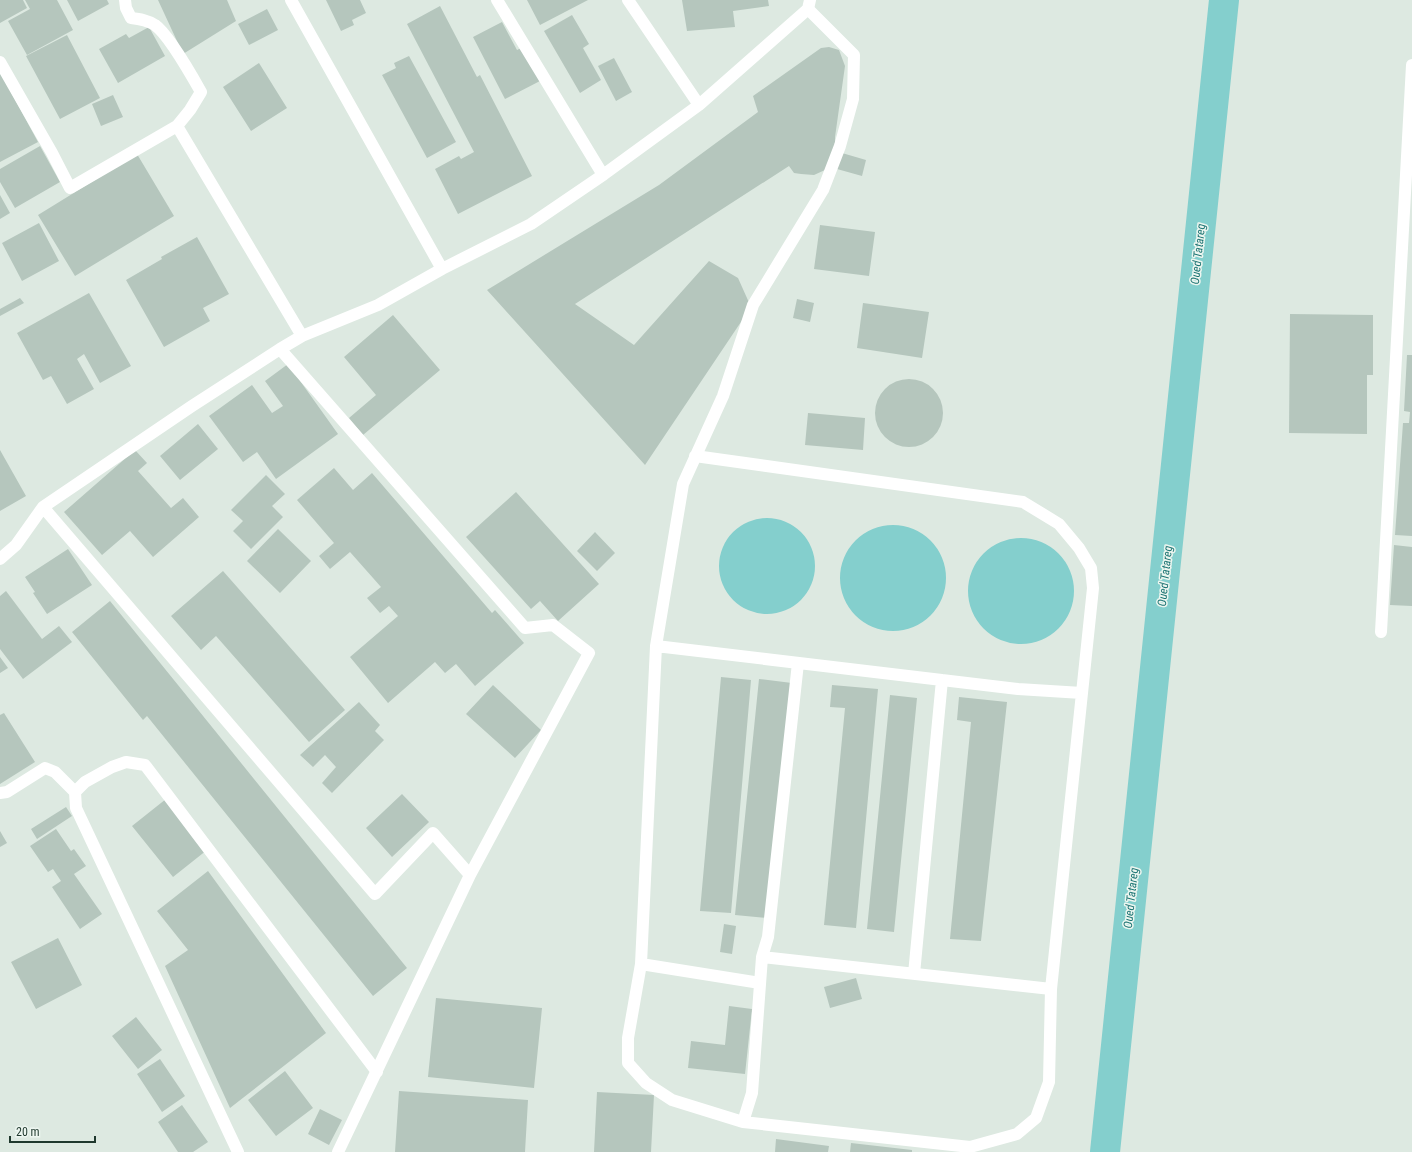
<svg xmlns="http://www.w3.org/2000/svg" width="1412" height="1152" font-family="'Roboto Condensed',sans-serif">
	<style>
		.water { fill: #84cfcd }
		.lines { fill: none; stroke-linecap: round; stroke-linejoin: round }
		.canal { stroke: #84cfcd; stroke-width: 30 }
		.building { fill: #b5c6bd }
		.service { stroke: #fff; stroke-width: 12 }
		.minor { stroke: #fff; stroke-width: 12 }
		.labels { text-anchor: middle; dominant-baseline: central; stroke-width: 3; stroke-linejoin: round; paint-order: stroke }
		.water-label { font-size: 12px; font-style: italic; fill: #1a7372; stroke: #edf6f0 }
	</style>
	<rect width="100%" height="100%" fill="#dde9e1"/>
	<path class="water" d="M719 566a48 48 0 1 1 96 0a48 48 0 1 1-96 0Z
		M840 578a53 53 0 1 1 106 0a53 53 0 1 1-106 0Z
		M968 591a53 53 0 1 1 106 0a53 53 0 1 1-106 0Z"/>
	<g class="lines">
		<path class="canal" d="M1105 1152 1224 0"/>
	</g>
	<path class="building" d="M0 0H23L27 8 0 23Z
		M25 0H57L73 30 27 55 8 21 30 9Z
		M67 0H107L109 4 78 21Z
		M158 0H227L236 21 183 54Z
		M326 0H360L366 13 352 20 354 25 341 31Z
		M527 0H588L540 25Z
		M682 0H768L769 6 733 11 735 27 687 31Z
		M440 6 477 77 480 75 532 176 458 214 435 169 459 156 461 159 474 152 407 24Z
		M267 9 278 30 249 45 238 24Z
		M572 15 589 44 583 48 601 80 580 93 544 31Z
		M502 22 517 50 523 47 540 81 505 99 473 37Z
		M149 27 165 56 118 83 99 49 126 34 129 38Z
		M67 35 100 98 60 119 26 56Z
		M829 47 839 50 845 66 835 137V159L825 170 814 175 801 174 794 173 789 166 575 304 634 345 709 261 738 278 751 307 645 465 487 290 659 185 758 112 753 96 821 48Z
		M409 56 456 142 427 158 382 75 396 68 394 63Z
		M614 58 632 92 616 101 598 66Z
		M259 63 287 108 251 131 223 87Z
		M0 72 38 142 0 162Z
		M113 95 123 117 101 126 92 104Z
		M40 146 60 182 15 208 0 182V169Z
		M842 153 866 160 862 176 837 169Z
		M137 154 174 216 75 276 38 215Z
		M0 195 10 213 0 219Z
		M39 223 59 261 22 281 2 243Z
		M820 225 875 232 869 276 814 269Z
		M197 237 229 294 203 308 210 321 164 347 126 280 162 259 161 257Z
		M89 293 131 366 100 383 84 354 77 359 94 389 67 404 51 376 43 380 17 333Z
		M20 298 24 303 0 316V309Z
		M797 299 814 303 810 322 793 318Z
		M863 303 929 312 922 358 857 348Z
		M1290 314 1373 315V375H1367V434L1289 433Z
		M393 315 440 370 363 435 349 418 376 395 344 357Z
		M1407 355H1412V536L1395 535 1403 423H1409L1410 412 1404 411Z
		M288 364 338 434 276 479 257 452 243 462 209 416 252 385 272 413 283 406 265 381Z
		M875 413a34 34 0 1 1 68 0a34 34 0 1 1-68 0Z
		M808 413 865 418 863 450 805 445Z
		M198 424 218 449 180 480 160 456Z
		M0 450 26 496 0 511Z
		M135 450 147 463 138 471 171 508 183 498 199 517 153 557 130 531 102 555 64 512Z
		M334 468 353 490 372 473 492 613 495 610 524 643 475 686 456 664 445 673 435 662 388 703 350 657 398 616 389 606 380 613 367 598 381 587 350 552 330 569 319 556 334 543 297 500Z
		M266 475 285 494 272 506 283 517 251 549 233 531 243 521 231 510Z
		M516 492 599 584 558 621 540 601 531 609 466 537Z
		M278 529 311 561 280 593 247 561Z
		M595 532 615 553 597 571 577 551Z
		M1394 545 1412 547V606L1390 605Z
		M68 549 92 585 47 614 33 593 35 592 25 577Z
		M223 571 345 710 309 742 216 636 201 650 171 616Z
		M6 591 42 639 59 626 72 642 23 679 0 649V596Z
		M110 601 407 968 373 996 147 716 143 720 72 632Z
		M0 657 8 668 0 673Z
		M721 677 751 680 731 913 700 911Z
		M759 679 792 683 768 918 735 915Z
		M493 685 541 730 515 758 466 714Z
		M832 685 878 689 856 928 824 925 845 708 830 707Z
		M890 695 917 698 894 932 867 929Z
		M959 697 1007 702 981 941 950 939 971 722 957 720Z
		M359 702 380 725 375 731 384 740 332 793 322 783 336 767 325 755 313 767 300 755Z
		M4 713 35 762 0 784V715Z
		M402 794 429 822 392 857 366 828Z
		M166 799 207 850 173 877 132 826Z
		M66 807 72 816 37 839 31 829Z
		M56 829 71 851 74 849 86 866 74 874 102 914 80 929 52 887 61 881 53 869 48 872 30 846Z
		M0 831 7 843 0 847Z
		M208 871 326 1033 230 1108 165 966 188 950 157 911Z
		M724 924 736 926 732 954 720 952Z
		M58 938 82 985 36 1009 11 962Z
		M856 978 862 999 830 1008 824 987Z
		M436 998 542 1008 534 1088 428 1077Z
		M729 1006 752 1009 745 1074 688 1068 691 1041 725 1045Z
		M136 1017 162 1050 138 1069 112 1036Z
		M160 1059 185 1096 162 1112 137 1074Z
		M285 1071 313 1108 276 1136 248 1100Z
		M399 1091 528 1100 525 1152H395Z
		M597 1092 654 1095 651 1152H594Z
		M182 1105 208 1142 193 1152H178L158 1122Z
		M320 1109 342 1120 329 1145 308 1134Z
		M776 1139 829 1146 828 1152H775Z
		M851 1143 912 1150V1152H850Z"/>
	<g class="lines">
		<path class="service" d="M695 456 1023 502 1059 524 1079 548 1091 568 1093 588 1051 989 1049 1082 1036 1118 1017 1134 970 1147 743 1122 672 1100 646 1083 628 1063V1038L641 964 656 646 683 484 723 396 753 305 823 190 840 146 853 99 854 55 808 9
			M656 646 1018 689 1082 693
			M762 957 1051 989
			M641 964 760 983
			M914 974 942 680
			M743 1122 752 1093 762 957 768 937 798 663"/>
		<path class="minor" d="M125 0 126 8 131 18C140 19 147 20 155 25 169 35 192 76 201 92L190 110 177 126 302 336
			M291 0 442 269
			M497 0 603 175
			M628 0 699 105
			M0 62 52 153 70 188 177 126
			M280 349 525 628 553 625 589 653 470 875
			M43 507 375 894 433 833 470 875 338 1152
			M0 559 16 545 43 507 192 406 280 349 302 336 378 305 442 269 531 224 603 175 699 105 808 9 810 0
			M1381 632 1412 65
			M0 793 7 792 45 768 55 772 75 792
			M238 1152 76 808 75 792 85 782 112 767 126 762 145 765 377 1072"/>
	</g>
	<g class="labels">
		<g class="water-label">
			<text transform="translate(1198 254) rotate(-84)">Oued Tatareg</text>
			<text transform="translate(1165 576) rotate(-84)">Oued Tatareg</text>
			<text transform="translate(1131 898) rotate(-84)">Oued Tatareg</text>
		</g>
	</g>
	<path d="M10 1136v6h85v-6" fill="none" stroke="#1f382d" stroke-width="2"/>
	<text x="16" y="1136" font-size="12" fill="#1f382d" stroke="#edf6f0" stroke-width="3" paint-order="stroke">20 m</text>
</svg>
